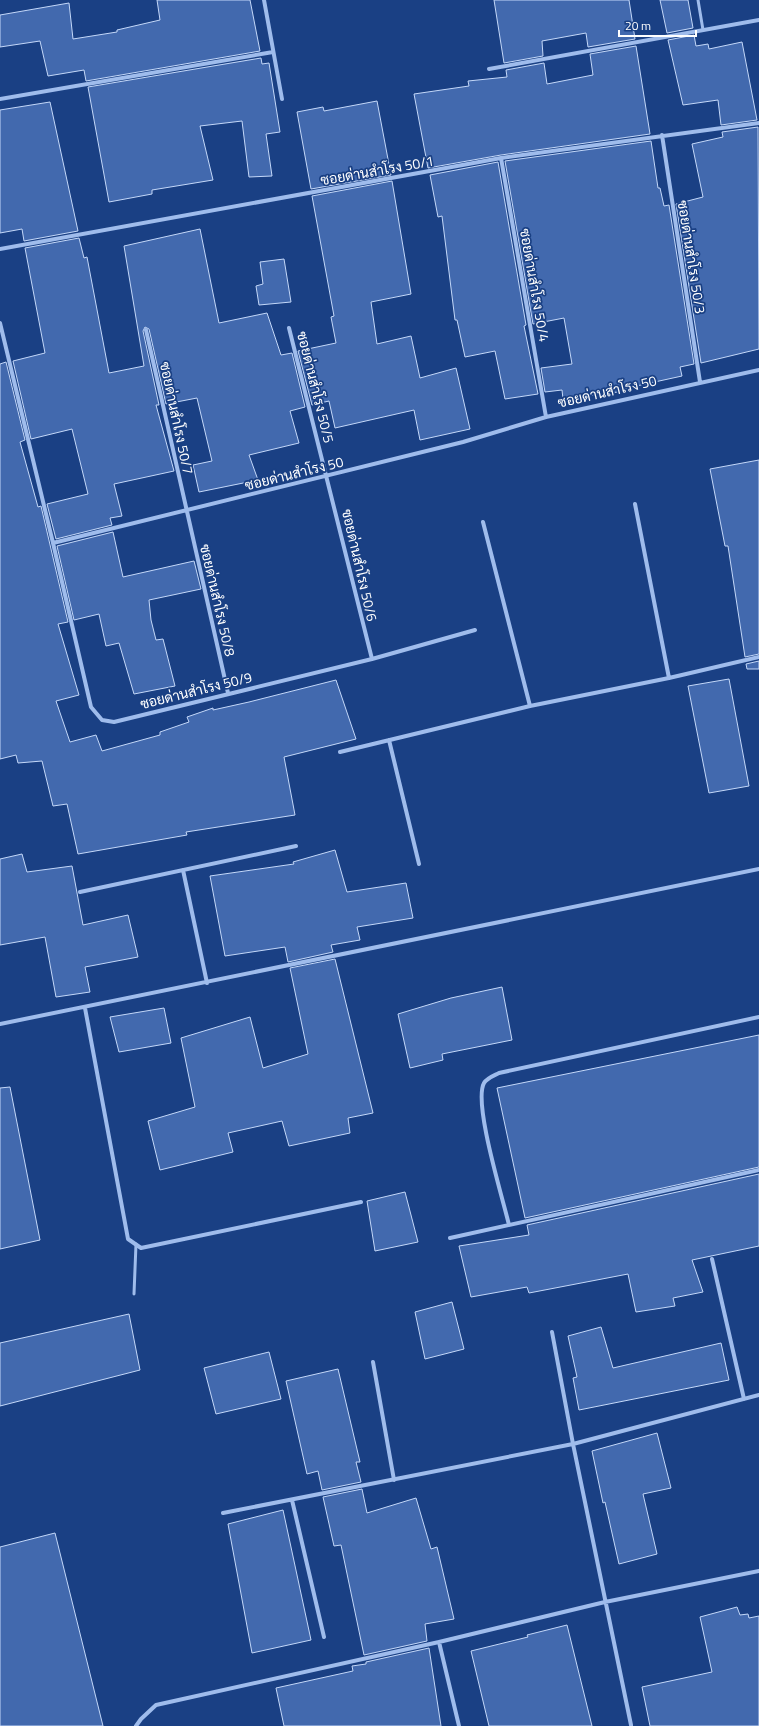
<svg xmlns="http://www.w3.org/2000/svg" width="759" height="1726" font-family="'Titillium Web',Sarabun,sans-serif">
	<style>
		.building { fill: #4269ae; stroke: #c4d8f9 }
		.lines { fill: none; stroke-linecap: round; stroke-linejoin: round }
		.lane { stroke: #9fbcec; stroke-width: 3 }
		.street { stroke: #9fbcec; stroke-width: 4 }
		.labels { text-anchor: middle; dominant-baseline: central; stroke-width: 3.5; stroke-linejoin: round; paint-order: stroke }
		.street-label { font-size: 14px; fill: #fff; stroke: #1a4084 }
	</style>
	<rect width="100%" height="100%" fill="#1a4084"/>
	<path class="building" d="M157 0H250L260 51 86 81 84 70 48 76 40 41 0 47V15L69 3 73 39 117 32V30L160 20Z
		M494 0H629L635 39 588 47 586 33 542 41 543 56 504 63Z
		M660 0H688L693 28 667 33Z
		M694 35 696 46 708 44 709 49 742 42 757 120 721 125 718 100 683 105 668 40Z
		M636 46 650 134 501 155 428 168 414 94 469 86 468 81 507 77 506 70 544 63 547 84 593 75 590 54Z
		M261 58 262 64 269 63 280 132 266 134 272 176 249 177 242 121 200 126 213 180 152 190V194L109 202 88 87Z
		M377 101 391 175 311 189 297 112 323 107 324 111Z
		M50 102 78 231 24 241 22 229 0 233V110Z
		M758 127 759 349 701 363 676 204 703 197 692 144 723 137 722 132Z
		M651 141 658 188H660L664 206 669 205 694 364 680 367 682 376 618 390V392L563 399 562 390 545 392 541 368 572 364 564 318 533 324 505 161Z
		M498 162 526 325 524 326 538 394 505 399 495 351 465 357 457 320H455L442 216 438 217 430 175Z
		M392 181 411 294 371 302 377 344 411 336 420 378 456 368 470 429 420 440 414 410 335 428 329 401 312 405 298 351 336 343 331 317 334 316 312 196Z
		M200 229 219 323 267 313 281 355 292 353 305 407 290 411 299 443 249 455 258 480 199 492 193 465 212 461 197 398 166 404 149 329 145 327 143 331 159 405H156L174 471 114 484 122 516 110 518 112 525 56 539 47 504 88 494 72 429 31 439 13 361 45 353 25 248 79 238 84 258 87 257 109 373 144 366 124 246Z
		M284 259 291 302 259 305 256 286 263 284 260 262Z
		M6 362 25 440 20 442 38 507 41 506 68 622 58 624 79 695 56 701 70 742 96 735 102 751 160 735V732L189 722 187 717 213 708V710L249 702 336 680 356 739 284 757 295 815 186 832 187 835 78 854 67 804 53 806 42 761 18 763 16 755 0 759V364Z
		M759 460V654L745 657 728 546H725L710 469Z
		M113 532 123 577 194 561 201 589 149 600 151 620 156 640 163 639 175 686 134 694 119 643 106 646 99 614 74 620 57 546Z
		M759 661V669H747L746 664Z
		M729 679 749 786 709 793 688 686Z
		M335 850 347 892 406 883 413 918 357 927 360 940 331 945 333 952 288 962 285 947 225 956 210 876 294 864 293 862Z
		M22 854 27 872 72 866 83 925 128 915 138 957 85 967 90 992 56 997 45 937 0 945V859Z
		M335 959 373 1113 348 1118 350 1133 289 1146 282 1121 228 1133 233 1152 160 1170 148 1121 195 1107 181 1038 250 1017 263 1068 308 1054 290 968Z
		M502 987 512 1040 442 1054 443 1060 410 1068 398 1014 451 998Z
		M164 1008 171 1043 119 1052 110 1017Z
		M759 1035V1167L525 1218 497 1088Z
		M10 1087 40 1240 0 1249V1088Z
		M759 1174V1246L692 1260 703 1292 673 1298 675 1306 636 1312 628 1274 529 1293 527 1287 471 1297 459 1246 529 1235 527 1225Z
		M405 1192 418 1242 375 1251 367 1201Z
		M452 1302 464 1349 425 1359 415 1312Z
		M129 1314 140 1370 0 1406V1343Z
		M601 1327 613 1368 721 1343 729 1380 579 1410 573 1378 577 1377 568 1336Z
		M269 1352 281 1399 216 1414 204 1368Z
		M338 1369 360 1462H356L361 1482 322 1490 318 1471 307 1474 286 1381Z
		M657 1433 671 1488 643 1494 657 1554 619 1564 605 1502 603 1503 592 1451Z
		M362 1489 367 1513 416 1498 431 1549 437 1547 454 1619 425 1624 427 1641 364 1655 341 1545 334 1546 323 1497Z
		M283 1510 311 1640 252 1653 228 1524Z
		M55 1533 103 1726H0V1547Z
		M737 1607 740 1615 748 1614 749 1618 759 1616V1726H650L642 1687 712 1672 700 1617Z
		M567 1625 592 1726H489L471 1651 528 1637 527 1635Z
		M429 1648 441 1726H284L276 1688 353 1671 352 1666 366 1664V1662Z"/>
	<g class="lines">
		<path class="lane" d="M698 0 703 30
			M134 1294 136 1244"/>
		<path class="street" d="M264 0 282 99
			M489 69 759 20
			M0 99 273 52
			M662 135 700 382
			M501 158 546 417
			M0 249 501 158 759 123
			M0 323 53 543 463 442 546 417 759 370
			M289 328 372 659
			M146 330 228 693
			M635 504 669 678
			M483 522 530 706
			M53 543 91 707 102 720 114 722 372 659 475 630
			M389 740 419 864
			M340 752 530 706 669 678 759 657
			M183 870 207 983
			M80 892 296 846
			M85 1008 128 1239 141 1248 361 1202
			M0 1024 759 869
			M509 1225C503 1199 473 1103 484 1083 487 1078 493 1076 499 1073L759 1017
			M450 1238 759 1170
			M712 1259 744 1399
			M552 1332 573 1444 631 1725
			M373 1362 394 1480
			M292 1500 324 1637
			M223 1513 573 1444 759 1395
			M439 1642 459 1726
			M136 1726 141 1719 156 1705 439 1642 605 1602 759 1571"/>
	</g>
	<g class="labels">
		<g class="street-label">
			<text transform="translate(377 170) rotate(-10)">ซอยด่านสำโรง 50/1</text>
			<text transform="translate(692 257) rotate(81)">ซอยด่านสำโรง 50/3</text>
			<text transform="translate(535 285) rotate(80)">ซอยด่านสำโรง 50/4</text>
			<text transform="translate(316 387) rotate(76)">ซอยด่านสำโรง 50/5</text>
			<text transform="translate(607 391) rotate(-13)">ซอยด่านสำโรง 50</text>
			<text transform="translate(177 418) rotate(78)">ซอยด่านสำโรง 50/7</text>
			<text transform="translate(294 473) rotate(-14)">ซอยด่านสำโรง 50</text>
			<text transform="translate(360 565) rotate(77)">ซอยด่านสำโรง 50/6</text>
			<text transform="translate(218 600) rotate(77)">ซอยด่านสำโรง 50/8</text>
			<text transform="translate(196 690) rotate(-14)">ซอยด่านสำโรง 50/9</text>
		</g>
	</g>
	<path d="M619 30v6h77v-6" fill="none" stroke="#ffffff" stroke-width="2"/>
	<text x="625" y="30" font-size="12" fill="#ffffff" stroke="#1a4084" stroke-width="3" paint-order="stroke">20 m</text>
</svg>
